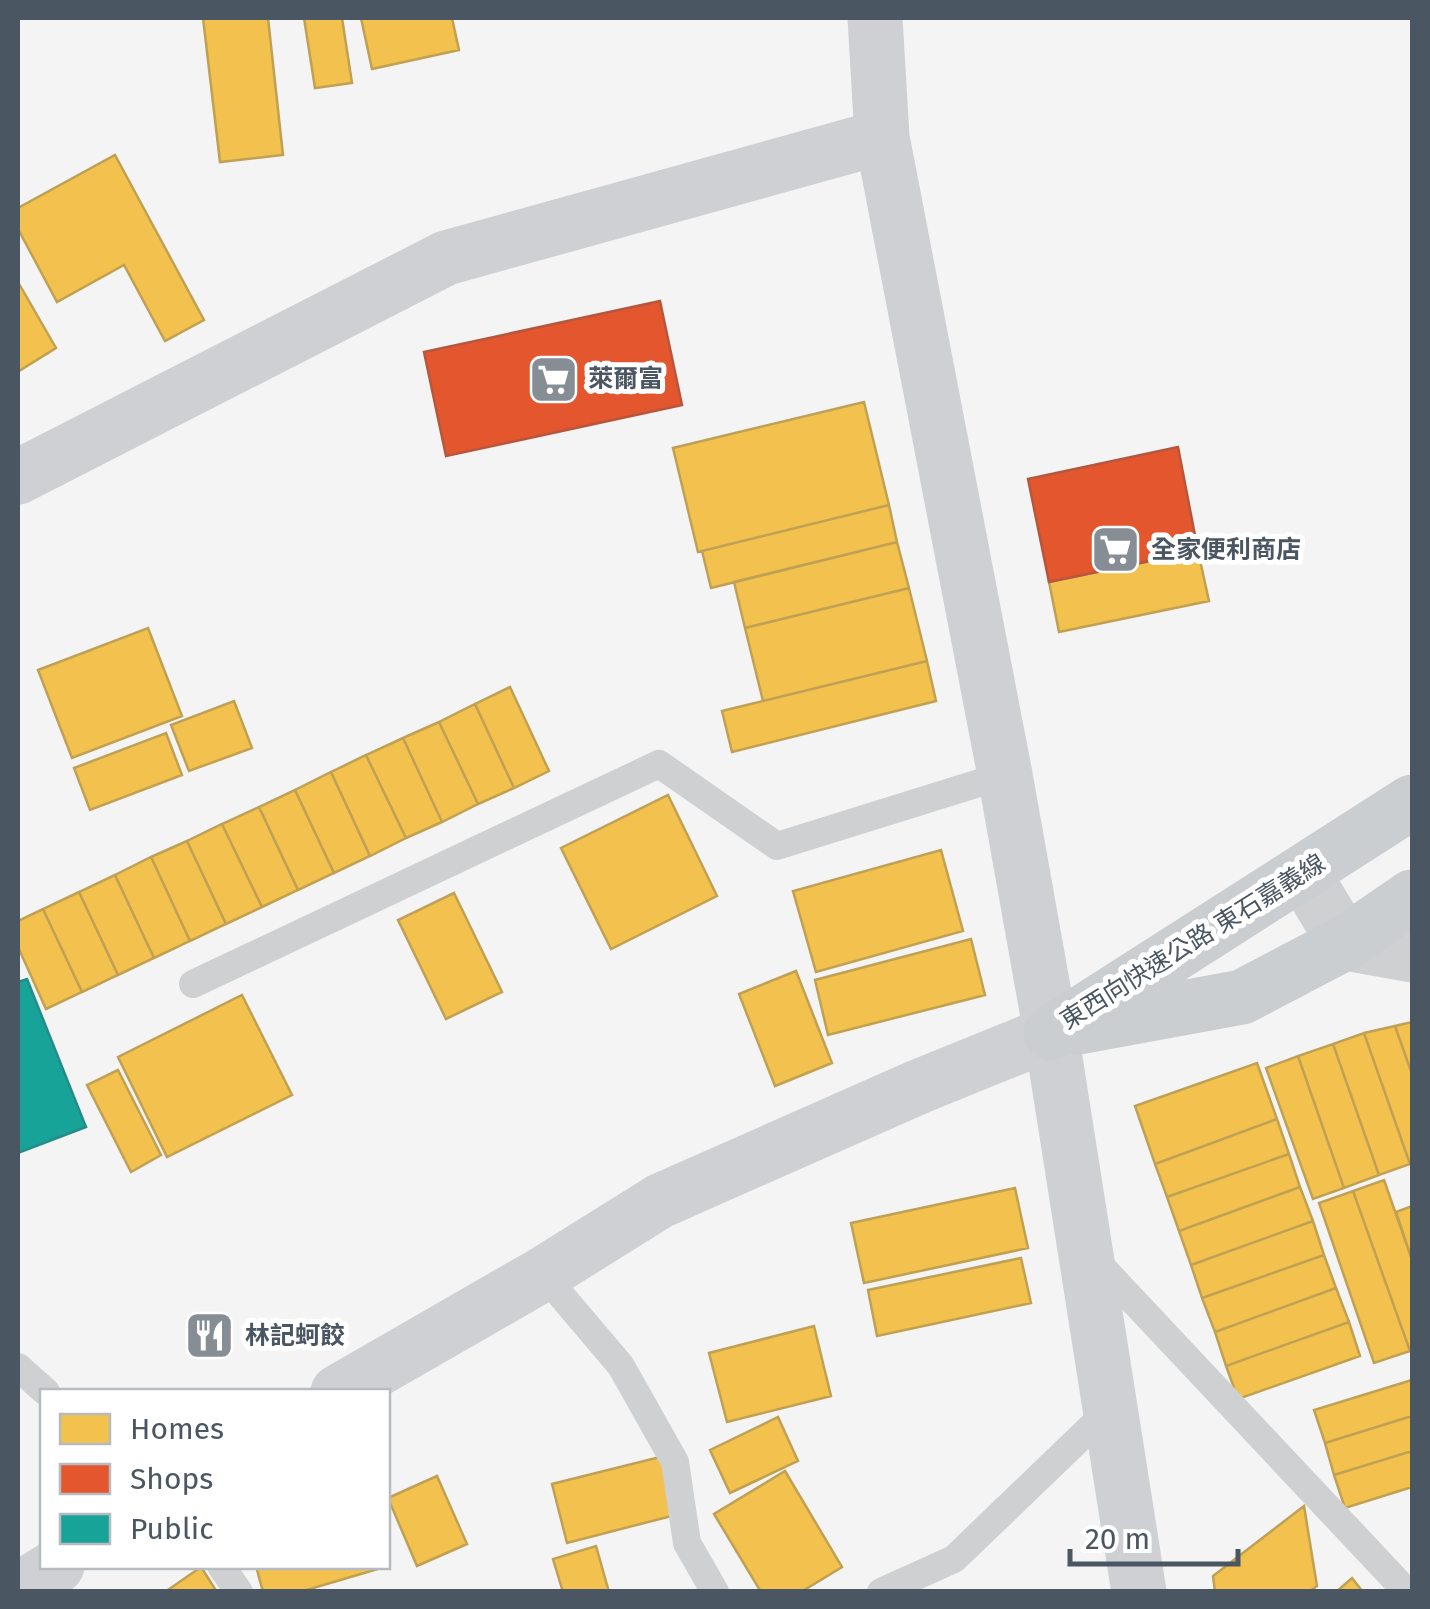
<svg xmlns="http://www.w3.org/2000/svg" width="1430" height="1609" font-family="'Fira Sans','Noto Sans TC',sans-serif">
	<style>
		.homes { fill: #f2c14e; stroke: #c0a154; stroke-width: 2.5 }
		.shops { fill: #e4572e; stroke: #b6573d; stroke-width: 2.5 }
		.public { fill: #17a398; stroke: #268c88; stroke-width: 2.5 }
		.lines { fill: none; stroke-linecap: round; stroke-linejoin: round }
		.lane { stroke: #ced0d2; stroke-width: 28 }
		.street { stroke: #ced0d2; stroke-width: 55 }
		.secondary { stroke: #ced0d4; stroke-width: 55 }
		.primary { stroke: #caced1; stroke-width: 55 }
		.labels { text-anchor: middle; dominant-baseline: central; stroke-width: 10; stroke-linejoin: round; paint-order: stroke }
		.poi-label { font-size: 25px; font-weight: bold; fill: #4a5661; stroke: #fff; text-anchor: start }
		.street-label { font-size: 25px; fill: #4a5661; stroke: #fff }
	</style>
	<rect width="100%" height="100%" fill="#f4f4f4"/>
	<path class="homes" d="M203 18H268L283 155 220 162Z
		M304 18H342L352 83 315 88Z
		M361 18H452L459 50 372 69Z
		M115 155 204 320 165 341 124 265 57 302 18 229V208Z
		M18 282 56 348 19 371 18 367Z
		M864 402 889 505 698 552 673 448Z
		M889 505 897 542 711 588 702 551Z
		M897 542 909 588 745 628 734 582Z
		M1198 551 1209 601 1059 632 1049 582Z
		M909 588 927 661 763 701 745 628Z
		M148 628 182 716 72 758 38 670Z
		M927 661 936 701 732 752 722 711Z
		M510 687 549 771 514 788 475 704Z
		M234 701 252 748 189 771 171 725Z
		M475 704 514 788 478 804 439 722Z
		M439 722 478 804 442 822 403 738Z
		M166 733 182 775 90 810 74 768Z
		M403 738 442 822 406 838 366 755Z
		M366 755 406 838 370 856 331 772Z
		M331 772 370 856 334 873 295 790Z
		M295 790 334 873 298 890 259 807Z
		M668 795 717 896 611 949 561 848Z
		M259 807 298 890 262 907 222 824Z
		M222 824 262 907 226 924 187 841Z
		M187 841 226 924 190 941 151 857Z
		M941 850 963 931 816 972 793 891Z
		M151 857 190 941 154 958 115 875Z
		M115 875 154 958 118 975 79 892Z
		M79 892 118 975 82 992 43 909Z
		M454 893 502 992 446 1019 398 920Z
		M43 909 82 992 46 1009 18 947V921Z
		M971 939 985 995 828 1035 815 980Z
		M796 971 832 1063 775 1086 739 994Z
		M242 995 292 1095 167 1157 118 1057Z
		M1412 1022V1074L1395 1026Z
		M1395 1026 1412 1074V1163L1410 1164 1364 1033Z
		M1364 1033 1410 1164 1379 1175 1333 1044Z
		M1333 1044 1379 1175 1344 1188 1298 1056Z
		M1298 1056 1344 1188 1313 1199 1266 1068Z
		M1257 1063 1277 1119 1155 1164 1135 1106Z
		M118 1070 161 1155 131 1172 87 1085Z
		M1277 1119 1289 1154 1167 1197 1155 1164Z
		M1289 1154 1300 1187 1179 1231 1167 1197Z
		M1384 1180 1412 1260V1350L1410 1351 1353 1191Z
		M1300 1187 1313 1221 1191 1265 1179 1231Z
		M1015 1188 1028 1248 864 1283 851 1223Z
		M1353 1191 1410 1351 1374 1363 1319 1203Z
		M1412 1206V1260L1396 1212Z
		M1313 1221 1324 1255 1202 1298 1191 1265Z
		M1324 1255 1336 1288 1215 1332 1202 1298Z
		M1021 1258 1031 1303 877 1336 868 1290Z
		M1336 1288 1349 1322 1226 1366 1215 1332Z
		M1349 1322 1360 1356 1238 1399 1226 1366Z
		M814 1326 831 1396 727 1422 709 1353Z
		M1412 1380V1416L1325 1443 1314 1410Z
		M1412 1416V1451L1334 1475 1325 1443Z
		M778 1417 798 1461 730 1493 710 1450Z
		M1412 1451V1487L1345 1508 1334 1475Z
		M668 1455 683 1513 567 1543 552 1484Z
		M785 1471 842 1567 801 1592H761L714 1514Z
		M437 1476 467 1544 417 1566 388 1498Z
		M1304 1506 1317 1586 1309 1592H1215L1213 1576Z
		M596 1546 609 1592H563L553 1559Z
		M256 1566H381V1568L300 1592H263Z
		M201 1567 217 1592H165Z
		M1352 1578 1363 1592H1336Z"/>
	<path class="shops" d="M660 301 682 405 446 456 424 352Z
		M1178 447 1198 551 1049 582 1028 479Z"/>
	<path class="public" d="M27 979 86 1127 18 1153V982Z"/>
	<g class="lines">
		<path class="lane" d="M193 984 659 764 777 846 1005 775
			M1095 1260 1407 1592
			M543 1274 621 1366 675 1462 687 1543 715 1592
			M18 1367 46 1392
			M221 1566 239 1592
			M881 1592 954 1559 1110 1409"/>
		<path class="street" d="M1303 873 1345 943 1412 955"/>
		<path class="secondary" d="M875 18 882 137 1005 775 1051 1033 1139 1592
			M18 477 446 258 882 137
			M338 1392 543 1274 660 1201 918 1087 1051 1033
			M18 1590 57 1566"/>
		<path class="primary" d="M1079 1027 1242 997 1345 943 1412 897
			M1051 1033 1412 802"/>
	</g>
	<defs>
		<symbol id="supermarket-square" viewBox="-11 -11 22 22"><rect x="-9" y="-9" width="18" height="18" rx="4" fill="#868d94" stroke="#fff"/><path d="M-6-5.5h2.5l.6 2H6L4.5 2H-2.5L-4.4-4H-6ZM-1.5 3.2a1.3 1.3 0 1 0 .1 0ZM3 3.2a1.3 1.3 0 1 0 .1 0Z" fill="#fff"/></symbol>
		<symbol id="restaurant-square" viewBox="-11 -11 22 22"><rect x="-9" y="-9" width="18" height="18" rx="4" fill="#868d94" stroke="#fff"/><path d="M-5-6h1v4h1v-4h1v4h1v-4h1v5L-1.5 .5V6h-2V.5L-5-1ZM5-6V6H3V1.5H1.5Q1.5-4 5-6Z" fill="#fff"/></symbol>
	</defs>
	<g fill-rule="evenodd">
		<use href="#supermarket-square" x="526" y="352" width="55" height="55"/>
		<use href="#supermarket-square" x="1088" y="522" width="55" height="55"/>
		<use href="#restaurant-square" x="182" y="1308" width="55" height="55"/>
	</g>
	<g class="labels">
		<g class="poi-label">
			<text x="588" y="379">萊爾富</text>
			<text x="1151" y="550">全家便利商店</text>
			<text x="245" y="1336">林記蚵餃</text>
		</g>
		<g class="street-label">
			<text transform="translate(1193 942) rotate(-32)">東西向快速公路 東石嘉義線</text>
		</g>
	</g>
	<rect width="1430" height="1609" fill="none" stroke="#4a5661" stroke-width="40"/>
	<rect x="40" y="1389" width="350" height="180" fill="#ffffff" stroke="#b7bbc0" stroke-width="2.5"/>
	<rect x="60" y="1414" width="50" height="30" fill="#f2c14e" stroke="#b7bbc0" stroke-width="2.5"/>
	<text x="130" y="1439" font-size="30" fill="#4a5661">Homes</text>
	<rect x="60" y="1464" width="50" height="30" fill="#e4572e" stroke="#b7bbc0" stroke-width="2.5"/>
	<text x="130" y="1489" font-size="30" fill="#4a5661">Shops</text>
	<rect x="60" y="1514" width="50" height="30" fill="#17a398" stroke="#b7bbc0" stroke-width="2.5"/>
	<text x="130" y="1539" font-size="30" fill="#4a5661">Public</text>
	<path d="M1070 1549v15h168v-15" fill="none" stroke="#4a5661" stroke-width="5"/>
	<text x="1085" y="1549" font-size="30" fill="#4a5661" stroke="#ffffff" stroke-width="8" paint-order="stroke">20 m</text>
</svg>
